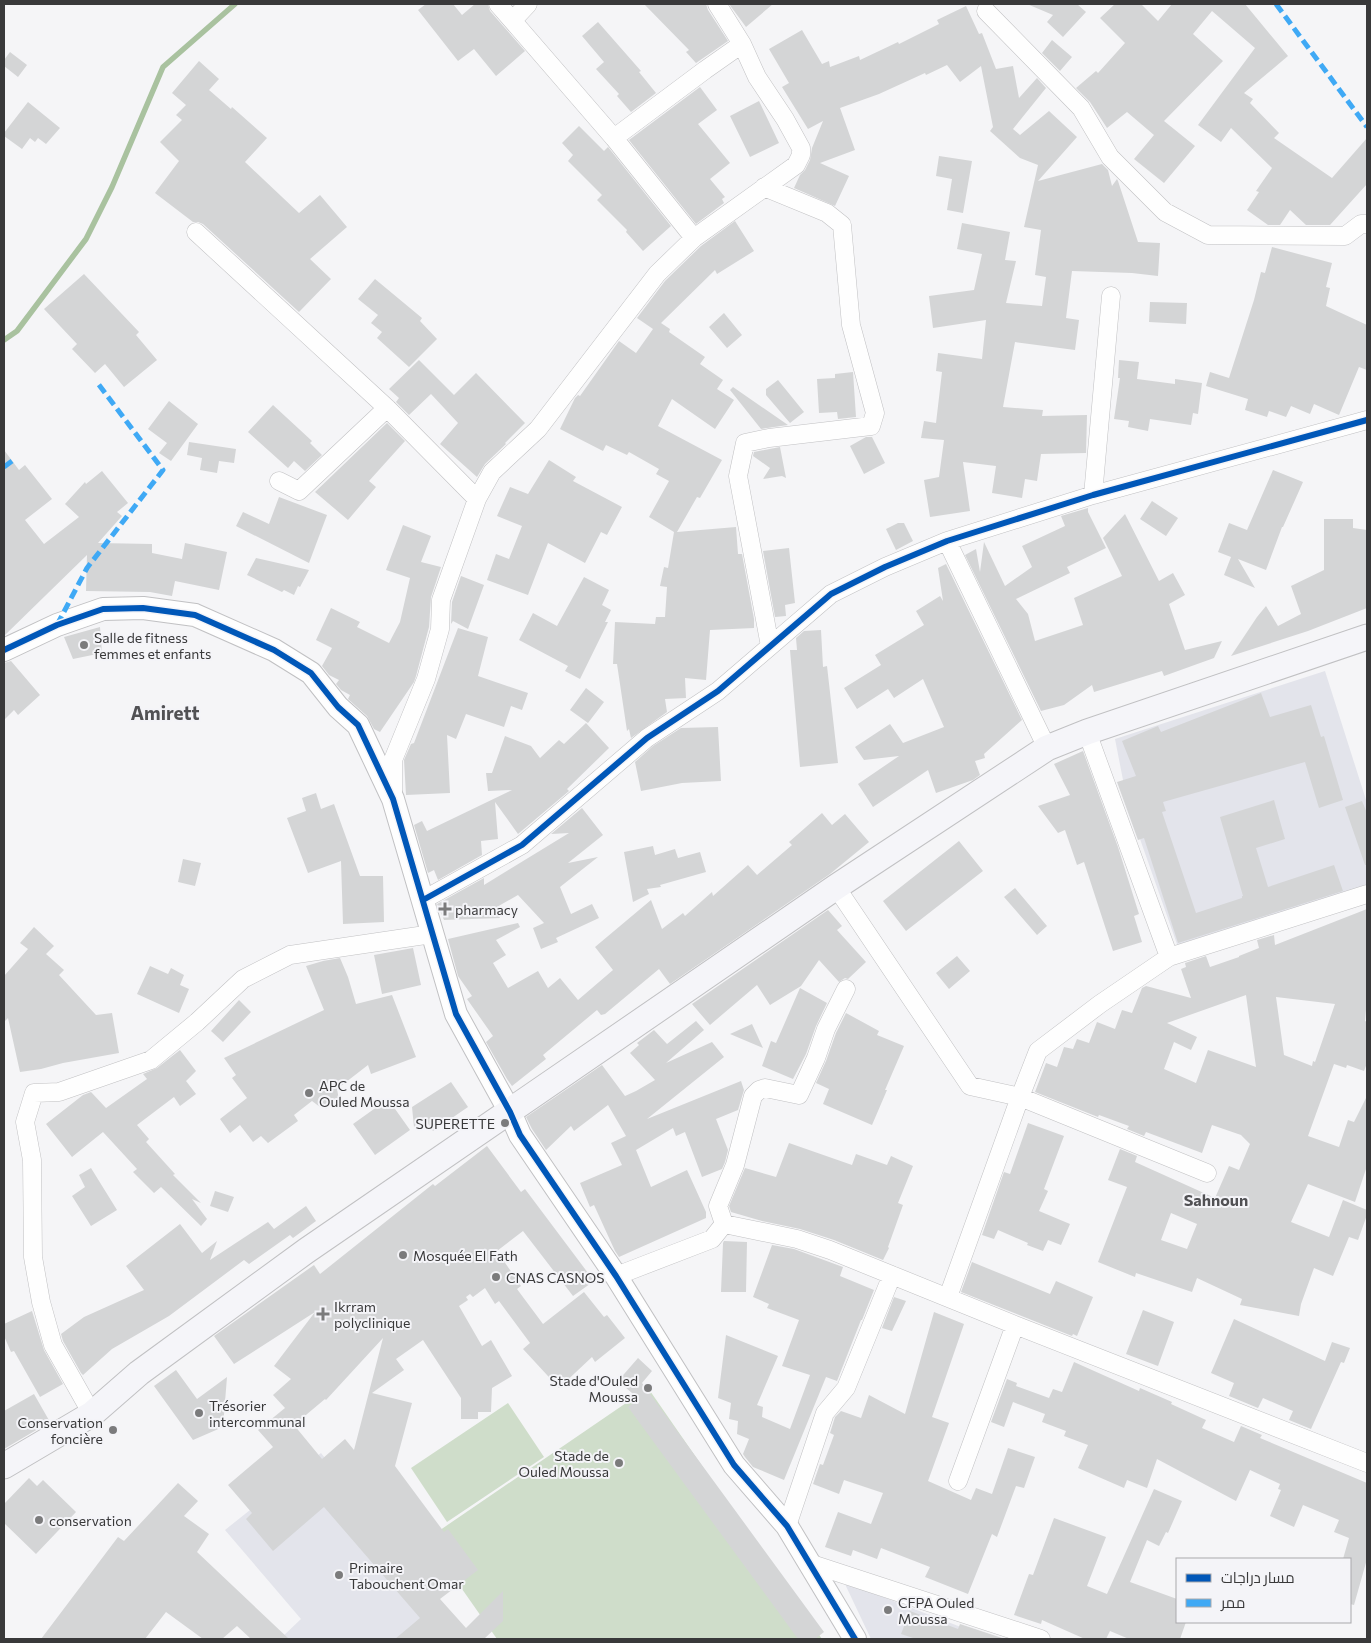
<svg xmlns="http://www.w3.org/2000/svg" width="1371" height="1643" font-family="Commissioner,Cairo,sans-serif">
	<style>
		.built { fill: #e3e4eb }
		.green { fill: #cfddca }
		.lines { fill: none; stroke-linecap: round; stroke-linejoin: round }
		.stream { stroke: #a9c29f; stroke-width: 5.5 }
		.building { fill: #d4d5d6; fill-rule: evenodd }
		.minor-casing { stroke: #c1c1c3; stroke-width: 19 }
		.tertiary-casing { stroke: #c1c1c3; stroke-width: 24 }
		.secondary-casing { stroke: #c1c1c3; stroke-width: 27 }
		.minor { stroke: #fefefe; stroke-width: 18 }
		.tertiary { stroke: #fefefe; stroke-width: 22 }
		.secondary { stroke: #f5f5f9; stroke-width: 25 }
		.quiet { stroke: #3fa9f5; stroke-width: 5; stroke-dasharray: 10 5; stroke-linecap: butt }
		.cycleway-casing { stroke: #f4f4f8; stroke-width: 9 }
		.cycleway { stroke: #0057b8; stroke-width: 6 }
		.poi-dot { fill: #7b7b7c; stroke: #f4f4f8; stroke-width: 2 }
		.labels { text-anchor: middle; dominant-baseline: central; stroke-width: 4; stroke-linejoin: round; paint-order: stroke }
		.poi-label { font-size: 14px; fill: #39393a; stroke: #f4f4f8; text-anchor: start }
		.quarter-label { font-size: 16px; font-weight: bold; fill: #515154; stroke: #f4f4f8 }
		.district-label { font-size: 19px; font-weight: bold; fill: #515154; stroke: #f4f4f8 }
	</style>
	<rect width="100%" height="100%" fill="#f5f5f7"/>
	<path class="built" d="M1325 671 1367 803V890L1178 947 1140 839 1123 780 1115 739Z
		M321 1453 453 1624 433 1639H280L301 1619 225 1530Z
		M844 1582 992 1639H871Z"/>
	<path class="green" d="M648 1388 822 1639H497L427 1539Z
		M508 1403 544 1457 447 1522 411 1468Z"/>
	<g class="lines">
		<path class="stream" d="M4 340 17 331 86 239 112 187 163 67 235 4"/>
	</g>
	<path class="building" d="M426 4H453L462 15 475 4H488L490 11 525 51 496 76 474 49 458 61 418 10Z
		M644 4H706L708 10 728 41 696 63 686 52 689 50Z
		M729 4H773L746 27Z
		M1027 4H1077L1086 12 1063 37 1047 22 1053 15Z
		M1115 4H1141L1158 21 1172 4H1245L1288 56 1244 93 1253 99 1250 103 1279 133 1274 138 1332 178 1367 138V184L1330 225H1306L1290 210 1280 225H1268L1247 210 1259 192 1256 191 1272 168 1231 128 1221 142 1198 125 1255 48 1212 11 1193 34 1223 61 1164 121 1195 146 1164 183 1134 159 1154 135 1127 112 1107 128 1090 102 1076 88 1096 71 1098 73 1125 43 1100 18Z
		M966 6 979 34 982 33 996 69 1013 66 1019 98 1037 78 1046 88 1013 129 1020 135 1049 111 1077 137 1038 181 1102 164 1108 170 1112 186 1117 179 1118 181 1138 242 1160 243 1158 276 1132 273 1072 271 1066 318 1079 320 1075 350 1015 342 1003 407 1043 410 1042 416 1087 415 1086 453 1041 454 1037 481 1025 479 1022 498 992 493 996 466 963 462 970 511 930 517 924 480 939 477 944 440 921 438 924 421 936 423 942 372 936 371 938 353 982 359 986 320 933 328 929 296 974 290 982 254 957 249 962 223 1010 232 1005 260 1016 261 1006 303 1042 306 1046 277 1035 275 1041 230 1024 227 1038 165 1020 158 990 131 993 127 981 66 960 82 947 65 926 75 925 73 879 94 840 108 855 150 820 163 849 176 835 206 794 188 800 175 805 170 810 160 812 148 823 121 808 129 782 87 789 83 769 49 802 30 822 64 829 61 830 67 859 56 860 60 898 42 899 44 939 24 937 20Z
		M598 22 641 71 639 72 656 93 631 112 617 96 619 94 596 69 604 62 582 36Z
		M1052 40 1072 57 1060 71 1042 53Z
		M10 52 27 65 18 77 4 66V60Z
		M199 61 219 79 209 90 231 109 232 107 267 138 245 162 299 213 320 195 347 227 310 259 331 279 299 312 203 224 198 222H193L155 193 179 161 160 142 182 120 176 115 186 105 172 93Z
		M700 87 717 110 698 124 730 163 710 179 725 197 722 199 724 203 696 224 629 140Z
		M759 101 779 143 750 157 730 116Z
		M28 102 60 128 46 144 38 138 35 142 30 138 22 149 4 136V133Z
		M579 126 604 151 608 147 671 226 643 251 626 232 627 230 597 200 602 195 568 161 573 155 562 143Z
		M939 156 972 161 963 213 947 210 952 179 936 176Z
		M735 221 754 251 717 274 715 270 661 323 670 329 669 332 705 357 700 364 723 380 717 389 734 400 715 429 672 399 658 426 722 460 700 498 697 497 677 532 736 527 738 554H742L754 619V628L710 630 706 680 685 678 686 698 665 699 667 712 631 738 629 729 627 731 617 664H613L615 622 655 624 656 617H665L667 587 660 586 664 567 668 568 674 532 649 517 669 481 656 474 659 469 629 452 627 455 606 445 603 451 560 429 575 398 578 395 580 396 619 341 636 353 653 329 637 318 665 281 701 246Z
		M1272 247 1332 263 1326 287 1330 288 1326 306 1367 325V370L1359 367 1339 415 1314 404 1310 414 1291 406 1286 417 1269 411 1267 417 1245 410 1248 399 1206 386 1210 372 1229 378 1254 300 1261 272 1265 273Z
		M84 274 139 332 136 335 157 360 124 387 105 364 95 373 72 349 77 344 44 309Z
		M375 279 422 318 420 321 437 339 409 367 377 338 382 332 371 323 378 315 358 299Z
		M1150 302 1187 303 1186 324 1149 322Z
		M724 313 742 335 727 348 709 327Z
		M419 360 454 395 476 373 525 423 505 443 506 444 485 464 477 477 440 444 458 423 431 394 409 415 396 402 399 398 389 389Z
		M1119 360 1139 362 1137 379 1175 384V379L1202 383 1198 414 1193 413 1191 425 1150 419 1148 431 1128 427 1129 421 1114 419 1120 378H1118Z
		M853 372 856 417 838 419 837 412 819 413 817 379 835 378V374Z
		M778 380 804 412 790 423 766 395V389Z
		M733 387 788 425 761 429 730 390Z
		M169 401 198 424 171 461 159 453 167 443 148 429Z
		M273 405 312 441 310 443 322 455 305 471 294 461 288 468 248 432Z
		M387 423 405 441 369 481 376 487 348 520 315 492Z
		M866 437H872L885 463 864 474 850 446Z
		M189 442 236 449 234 463 219 461 217 473 200 470 202 458 187 455Z
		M780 447 786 478 782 476 763 479 770 468 753 456 754 452Z
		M4 450 19 470 25 465 52 499 25 520 44 544 79 517 65 504 85 482 86 484 102 471 128 503 117 512 122 516 98 543 152 544V553L182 559 185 543 227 552 219 590 175 581 172 596 150 592 86 591 87 555 4 636Z
		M549 460 576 477 573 481 622 507 607 535 601 532 585 563 548 543 528 595 487 580 496 554 509 559 522 526 497 516 510 487 528 494Z
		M1273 470 1303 482 1283 527H1282L1266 570 1238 559 1255 588 1224 575 1231 557 1218 552 1229 523 1247 530Z
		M279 497 327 515 309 563 236 526 243 512 269 524Z
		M1152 501 1178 518 1166 536 1140 519Z
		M1088 508V512L1106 548 1067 567 1070 573 1016 599 1028 614 1035 641 1083 625 1074 598 1122 576 1103 538 1125 514 1159 581 1173 573 1185 595 1169 604 1185 650 1222 641 1214 658 1164 676 1162 671 1094 692 1092 685 1064 705 1041 711 965 555 976 549 980 572 984 542 1005 586 1032 567 1022 546 1065 526 1061 516Z
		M1324 519H1353V528L1367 530V608L1308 631 1231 656 1257 617 1266 606 1278 626 1301 614 1291 586 1324 570Z
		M898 523H904L913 541 896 550 886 529Z
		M403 525 431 536 421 562 441 567 431 597 429 627 416 676 414 682 380 732 374 729 367 716 348 699 350 695 341 690 336 684 339 680 329 675 322 666 332 648 316 640 331 608 360 622 357 627 389 643 400 622 410 578 386 570Z
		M789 548 795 603 785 605 786 616 775 617 763 551Z
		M256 558 309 570 300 587 298 586 294 595 284 590 282 592 247 575Z
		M946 564 1022 720 984 754 985 758 975 761 980 775 973 780 936 793 928 770 873 807 858 784 899 756 864 760 855 747 890 724 903 743 944 727 923 679 894 698 888 689 857 709 844 688 881 665 875 655 924 625 916 611 940 596 943 601 938 568Z
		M461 576 484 585 468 629 453 621 451 624 452 602Z
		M584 577 609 590 602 605 611 610 605 622H608L580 679 565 671 568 666 519 640 533 613 557 626Z
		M100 627 102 653 73 659 64 637Z
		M458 628 488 637 478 676 528 693 522 710 511 706 504 727 466 714 456 739 447 735 450 793 406 795 404 760 411 744 414 743Z
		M821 630 823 667 827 666 838 763 800 767 790 650H797L796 638 804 631Z
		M11 661 40 695 18 715 14 710 4 720V663Z
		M586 688 604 702 588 723 570 710Z
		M1261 693 1270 717 1311 705 1321 737 1324 736 1343 800 1319 808 1305 762 1163 802 1166 811 1162 812 1196 913 1242 898V896H1243L1220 817 1274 800 1285 839 1256 848 1268 887 1334 865 1343 891 1178 943 1144 838 1138 840 1117 782 1136 776 1122 741 1158 726 1161 732Z
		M586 723 609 748 567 789 569 791 518 834 495 802 498 839 481 841 482 855 438 880 434 870 428 873 414 825 422 821 427 831 512 790 488 791 486 773H492L505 736 531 746 540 758 559 740 564 744Z
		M718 727 721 781 682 783 641 791 635 762 653 746 681 728Z
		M1083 751 1118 847 1139 914 1134 916 1142 942 1113 951 1084 862 1077 865 1065 830 1058 833 1038 806 1070 795 1054 764Z
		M316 793 321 809 334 804 360 876H383L384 922 343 924 341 861 308 873 287 818 306 811 302 798Z
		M1362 801 1367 813V865H1365L1345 807Z
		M582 808 603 835 568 863 598 857 560 887 571 914 592 904 599 918 556 938 558 942 541 949 533 928 544 923 518 895 495 908 500 918 444 920 437 904 484 878V885L569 833 551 834Z
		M822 813 832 825 845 814 869 842 830 874 670 984 659 969 605 1014 601 1015 597 1010 543 1055 546 1059 512 1086 507 1079 486 1042 493 1036 467 999 472 996 458 976 448 939 518 923 520 927 496 940 506 955 493 963 508 988 538 971 548 988 560 978 578 1000 613 970 595 947 651 900 662 929 683 913 685 916 712 892 713 896 748 865 757 875 792 845 789 842Z
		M959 841 983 871 906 931 883 901Z
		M653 846 655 855 675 849 678 858 700 852 706 872 660 885 661 887 647 889 649 894 633 902 624 852Z
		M183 859 201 863 195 886 178 882Z
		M1015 888 1047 926 1037 935 1004 897Z
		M1367 909V998L1365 1021 1367 1022V1063L1364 1071 1347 1065 1346 1068 1334 1064 1308 1136 1339 1147 1348 1120 1354 1122 1367 1096V1166L1355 1202 1308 1184 1291 1222 1329 1237 1343 1200 1367 1210V1215L1358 1240 1349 1237 1333 1276 1314 1268 1301 1304 1299 1316 1240 1305 1242 1299 1197 1278 1192 1292 1136 1273 1135 1277 1098 1262 1127 1187 1108 1180 1120 1149 1137 1156 1135 1162 1215 1198 1229 1166 1239 1170 1250 1144 1241 1135 1212 1125 1202 1153 1146 1132 1144 1136 1127 1129 1129 1126 1099 1115 1098 1117 1035 1092 1046 1063 1057 1067 1064 1047 1073 1049 1077 1039 1089 1043 1097 1022 1115 1029 1122 1010 1132 1013 1142 988 1146 986 1191 998 1181 969 1186 967 1185 963 1206 956 1210 967 1239 957V956L1259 948 1257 940 1274 935 1275 945ZM1246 995 1256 1067 1208 1050 1196 1083 1164 1069 1174 1042 1191 1050 1197 1037 1167 1023ZM1276 997 1335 1004 1315 1062 1313 1061 1312 1066 1284 1055ZM1171 1213 1197 1224 1187 1249 1161 1240Z
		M828 910 842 926 837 930 866 962 848 979 845 978 839 982 819 960 801 986 770 1005 757 985 710 1025 692 1004Z
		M34 927 54 946 46 954 64 970 59 975 96 1015 112 1013 119 1053 63 1063 41 1069 20 1072 8 1018 4 1022V976L28 949 20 943Z
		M413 948 421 985 382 994 374 955Z
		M957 956 970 971 949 989 936 973Z
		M340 958 348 977 356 1004 392 995 416 1057 371 1074 368 1065 337 1089 339 1100 326 1109 320 1107 312 1101 294 1115 298 1121 268 1143 261 1136 253 1142 240 1125 230 1133 220 1119 247 1098 232 1078 236 1075 224 1058 324 1010 306 966 323 961Z
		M150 966 168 974 171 968 184 975 180 985 189 989 179 1013 137 994Z
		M800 988 827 1003 816 1026 806 1054 793 1079 762 1066 771 1041 776 1043Z
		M239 1000 251 1012 223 1042 211 1031Z
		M846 1013 879 1031 877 1035 904 1046 885 1090H887L872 1125 823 1104 829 1089 816 1083 826 1061 836 1033Z
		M696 1021 704 1030 666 1063 712 1042 724 1057 647 1119 741 1081 744 1090 738 1110 716 1119 728 1150 725 1162 722 1169 702 1177 685 1132 676 1136 673 1128 636 1150 651 1187 687 1170 706 1212V1218L619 1257 615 1251 594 1205 590 1207 580 1183 622 1165 611 1143 626 1136 608 1105 574 1131 571 1126 546 1150 532 1129 526 1117 602 1065 625 1096 636 1091 655 1080 630 1053 639 1045 637 1043 654 1030 667 1044Z
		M752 1024 763 1048 730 1034Z
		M180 1050 196 1071 186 1081 196 1094 180 1106 174 1097 137 1125 149 1139 146 1142 175 1174 173 1175 201 1203 192 1199 207 1219 201 1226 161 1187 154 1193 133 1172 137 1169 103 1132 72 1157 46 1124 83 1095 91 1092 106 1108 147 1079 143 1074 157 1068Z
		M451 1082 468 1107 433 1131 425 1119 414 1127 412 1107Z
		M388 1099 410 1130 375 1155 353 1124Z
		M1028 1123 1064 1136 1044 1189 1048 1191 1039 1211 1070 1224 1061 1245 1048 1240 1043 1251 1027 1245 1028 1243 998 1230 994 1239 982 1235 1004 1172 1010 1174Z
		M789 1143 852 1165 856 1154 887 1165 891 1156 913 1166 898 1203 903 1205 888 1247 889 1248 883 1260 834 1240 800 1229 762 1221 731 1212 729 1206 745 1168 776 1177Z
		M487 1146 521 1192 525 1189 594 1281 573 1296 523 1231 497 1251 521 1286 517 1289 543 1324 584 1292 604 1317 607 1315 625 1338 595 1362 592 1357 559 1388 523 1349 530 1343 499 1301 495 1304 485 1288 473 1297 470 1294 466 1297 468 1300 459 1306 482 1346 491 1340 512 1376 492 1388 491 1412H478V1419H461V1398L423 1340 396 1359 404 1370 372 1393 412 1403 395 1466 444 1532 448 1529 478 1570 440 1599 466 1628 503 1591V1621L484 1639H395L420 1618 324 1507 273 1551 246 1519 252 1513 228 1485 273 1447 258 1430 285 1408 273 1395 291 1379 274 1366 315 1312 234 1364 214 1336 314 1265 320 1274 433 1184 435 1186ZM383 1338 354 1450 345 1439 322 1459 294 1425 325 1399 326 1400Z
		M91 1168 117 1210 91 1226 72 1196 85 1187 79 1175Z
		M215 1191 234 1197 228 1212 210 1206Z
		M306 1206 316 1221 293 1238 290 1235 249 1264 244 1260 169 1316 112 1349 83 1375 81 1373 63 1341 61 1334 84 1317 144 1290 126 1266 180 1224 202 1253 217 1241 210 1260 268 1222 274 1229Z
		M724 1241 747 1242 746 1292H721L723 1243Z
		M772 1245 794 1249 843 1267 840 1276 874 1290 862 1320H861L837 1381 826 1377 784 1480 753 1467 745 1457 743 1454 749 1439 737 1434 738 1421 729 1419 731 1403 718 1398 726 1335 778 1356 757 1405 763 1407 762 1417 790 1429 810 1375 782 1366 799 1320 767 1308 769 1304 753 1297Z
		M972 1262 1050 1294 1056 1281 1093 1297 1077 1336 1073 1334 1072 1336 961 1292Z
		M894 1297 906 1301 892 1331 882 1328Z
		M1143 1310 1174 1322 1158 1366 1126 1354Z
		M32 1311 44 1350 63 1384 40 1397 14 1351 11 1352 4 1336V1324Z
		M934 1312 964 1324 932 1417 949 1423 928 1481 971 1500 976 1488 992 1494 1008 1448 1035 1457 1024 1488 1016 1486 997 1537 992 1534 968 1594 925 1577 930 1567 881 1548 877 1559 853 1550 851 1556 825 1547 838 1512 871 1524 883 1493 844 1480 839 1494 813 1484 820 1464 823 1465 834 1435 830 1433 835 1417 841 1411 861 1418 869 1395 905 1414Z
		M1234 1319 1325 1361 1332 1342 1350 1348 1344 1363 1341 1362 1311 1429 1289 1420 1293 1411 1263 1398 1258 1408 1229 1396 1234 1383 1211 1373Z
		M638 1358 652 1371 642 1383 824 1632 815 1639H798L628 1407 639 1399 618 1381Z
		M1074 1362 1139 1391 1140 1388 1172 1402 1171 1404 1206 1420 1202 1428 1234 1442 1241 1426 1262 1435 1260 1438 1367 1483V1559L1354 1605 1350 1604V1559H1343L1349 1538 1334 1532 1339 1520 1303 1505 1294 1527 1270 1516 1281 1490 1278 1489 1280 1484 1250 1470 1236 1501 1157 1459 1147 1488 1127 1480 1124 1488 1078 1468 1088 1445 1064 1436 1066 1431 1042 1422 1045 1414 1013 1402 1004 1427 991 1422 1007 1379 1017 1383 1016 1386 1049 1398 1053 1389 1062 1392Z
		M176 1370 197 1399 227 1377 223 1427 193 1440 154 1386Z
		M34 1394 50 1422 4 1449V1411Z
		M29 1478 37 1486 43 1480 76 1512 36 1554 4 1523V1504Z
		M178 1483 198 1501 184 1516 209 1534 197 1552 289 1639H251L237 1626 222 1639H203L166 1612 145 1639H41L118 1537 124 1541Z
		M1154 1489 1182 1501 1168 1533 1166 1532 1159 1546 1147 1540 1130 1582 1177 1599V1622H1186L1180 1639H1129L1110 1631 1106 1639H1085L1042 1620 1041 1624 1014 1615 1029 1574 1033 1575 1054 1518 1106 1537 1087 1586 1107 1594Z
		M910 1611 958 1629 960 1624 1002 1638V1639H916L901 1634Z"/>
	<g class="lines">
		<defs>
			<path id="minor" d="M498 4 614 138
				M986 11 1081 108 1110 157 1165 212 1208 235 1345 236 1361 224H1367
				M513 20 528 4
				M764 187 827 213 842 225 851 325 875 413 871 426 769 438 745 443 738 476 770 646
				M196 232 387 408 477 499
				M694 238 614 138 705 70 742 44
				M279 481 299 491 387 408
				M1093 495 1111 296
				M947 541 1047 748
				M1087 732 1169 957
				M393 796V760L426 679 440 629 441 600 477 499 492 472 538 429 657 274 694 238 796 165 801 155V148L785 119 757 77 742 44 717 4
				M836 887 970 1086 1020 1097 1207 1173
				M423 900 522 845 647 738 718 691 831 594 885 567 947 541 1093 495 1367 420
				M724 1224 718 1206 735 1165 753 1096 759 1090 765 1088 799 1095 816 1058 826 1029 846 989
				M616 1276 712 1239 724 1224 797 1239 830 1250 1015 1325 1367 1463
				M948 1297 1020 1097 1038 1051 1100 1004 1169 957 1367 894
				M92 1414 53 1345 41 1302 33 1257 32 1160 25 1122 34 1093 59 1092 151 1060 197 1022 243 979 290 955 432 934
				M958 1481 1015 1325
				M787 1526 825 1413 846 1388 892 1275
				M809 1563 1041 1639"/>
			<path id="tertiary" d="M4 650 57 625 103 609 143 608 195 615 274 650 311 673 338 707 358 725 393 799 456 1014 510 1112 520 1135 616 1276 734 1465 787 1526 855 1639"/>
			<path id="secondary" d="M4 1466 92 1414 139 1373 306 1251 836 887 1047 748 1087 732 1367 637"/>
		</defs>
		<use href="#minor" class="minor-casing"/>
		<use href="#tertiary" class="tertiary-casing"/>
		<use href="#secondary" class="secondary-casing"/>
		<use href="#minor" class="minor"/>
		<use href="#tertiary" class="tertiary"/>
		<use href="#secondary" class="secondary"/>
		<path class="quiet" d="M1276 4 1367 127
			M4 467 12 461
			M57 625 87 568 163 470 96 381"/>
		<defs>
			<path id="cycleway" d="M4 650 57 625 103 609 143 608 195 615 274 650 311 673 338 707 358 725 393 799 456 1014 510 1112 520 1135 616 1276 734 1465 787 1526 855 1639
				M423 900 522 845 647 738 718 691 831 594 885 567 947 541 1093 495 1367 420"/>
		</defs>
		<use href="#cycleway" class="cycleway-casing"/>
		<use href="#cycleway" class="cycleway"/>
	</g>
	<g class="poi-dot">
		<circle cx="84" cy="645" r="5"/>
		<path d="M442.5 901.5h5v5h5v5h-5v5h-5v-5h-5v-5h5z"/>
		<circle cx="309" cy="1093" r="5"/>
		<circle cx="505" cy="1123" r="5"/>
		<circle cx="403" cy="1255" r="5"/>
		<circle cx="496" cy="1277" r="5"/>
		<path d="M320.5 1306.5h5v5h5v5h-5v5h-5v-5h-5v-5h5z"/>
		<circle cx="648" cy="1388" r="5"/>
		<circle cx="199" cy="1413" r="5"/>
		<circle cx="113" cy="1430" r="5"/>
		<circle cx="619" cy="1463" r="5"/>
		<circle cx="39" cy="1520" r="5"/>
		<circle cx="339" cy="1575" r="5"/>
		<circle cx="888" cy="1610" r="5"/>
	</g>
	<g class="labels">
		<g class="poi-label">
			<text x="94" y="637">Salle de fitness<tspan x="94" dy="16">femmes et enfants</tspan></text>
			<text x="455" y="909">pharmacy</text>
			<text x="319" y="1085">APC de<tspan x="319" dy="16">Ouled Moussa</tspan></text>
			<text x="495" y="1123" text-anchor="end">SUPERETTE</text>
			<text x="413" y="1255">Mosquée El Fath</text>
			<text x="506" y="1277">CNAS CASNOS</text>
			<text x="334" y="1306">Ikrram<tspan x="334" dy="16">polyclinique</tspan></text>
			<text x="638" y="1380" text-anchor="end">Stade d'Ouled<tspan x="638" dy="16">Moussa</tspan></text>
			<text x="209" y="1405">Trésorier<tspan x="209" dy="16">intercommunal</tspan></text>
			<text x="103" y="1422" text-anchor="end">Conservation<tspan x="103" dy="16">foncière</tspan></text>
			<text x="609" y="1455" text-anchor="end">Stade de<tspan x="609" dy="16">Ouled Moussa</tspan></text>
			<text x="49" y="1520">conservation</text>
			<text x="349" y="1567">Primaire<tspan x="349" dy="16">Tabouchent Omar</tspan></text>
			<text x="898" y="1602">CFPA Ouled<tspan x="898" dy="16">Moussa</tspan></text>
		</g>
		<g class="quarter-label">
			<text x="1216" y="1199">Sahnoun</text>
		</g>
		<g class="district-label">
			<text x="165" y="712">Amirett</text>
		</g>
	</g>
	<rect width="1371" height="1643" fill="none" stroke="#39393a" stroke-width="10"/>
	<rect x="1176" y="1558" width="175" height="65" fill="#f4f4f8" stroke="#a9a9ac"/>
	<rect x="1186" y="1574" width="25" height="8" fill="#0057b8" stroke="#a9a9ac"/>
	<text x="1221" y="1583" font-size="15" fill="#39393a">مسار دراجات</text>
	<rect x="1186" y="1599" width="25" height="8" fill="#3fa9f5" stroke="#a9a9ac"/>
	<text x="1221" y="1608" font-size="15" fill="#39393a">ممر</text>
</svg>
